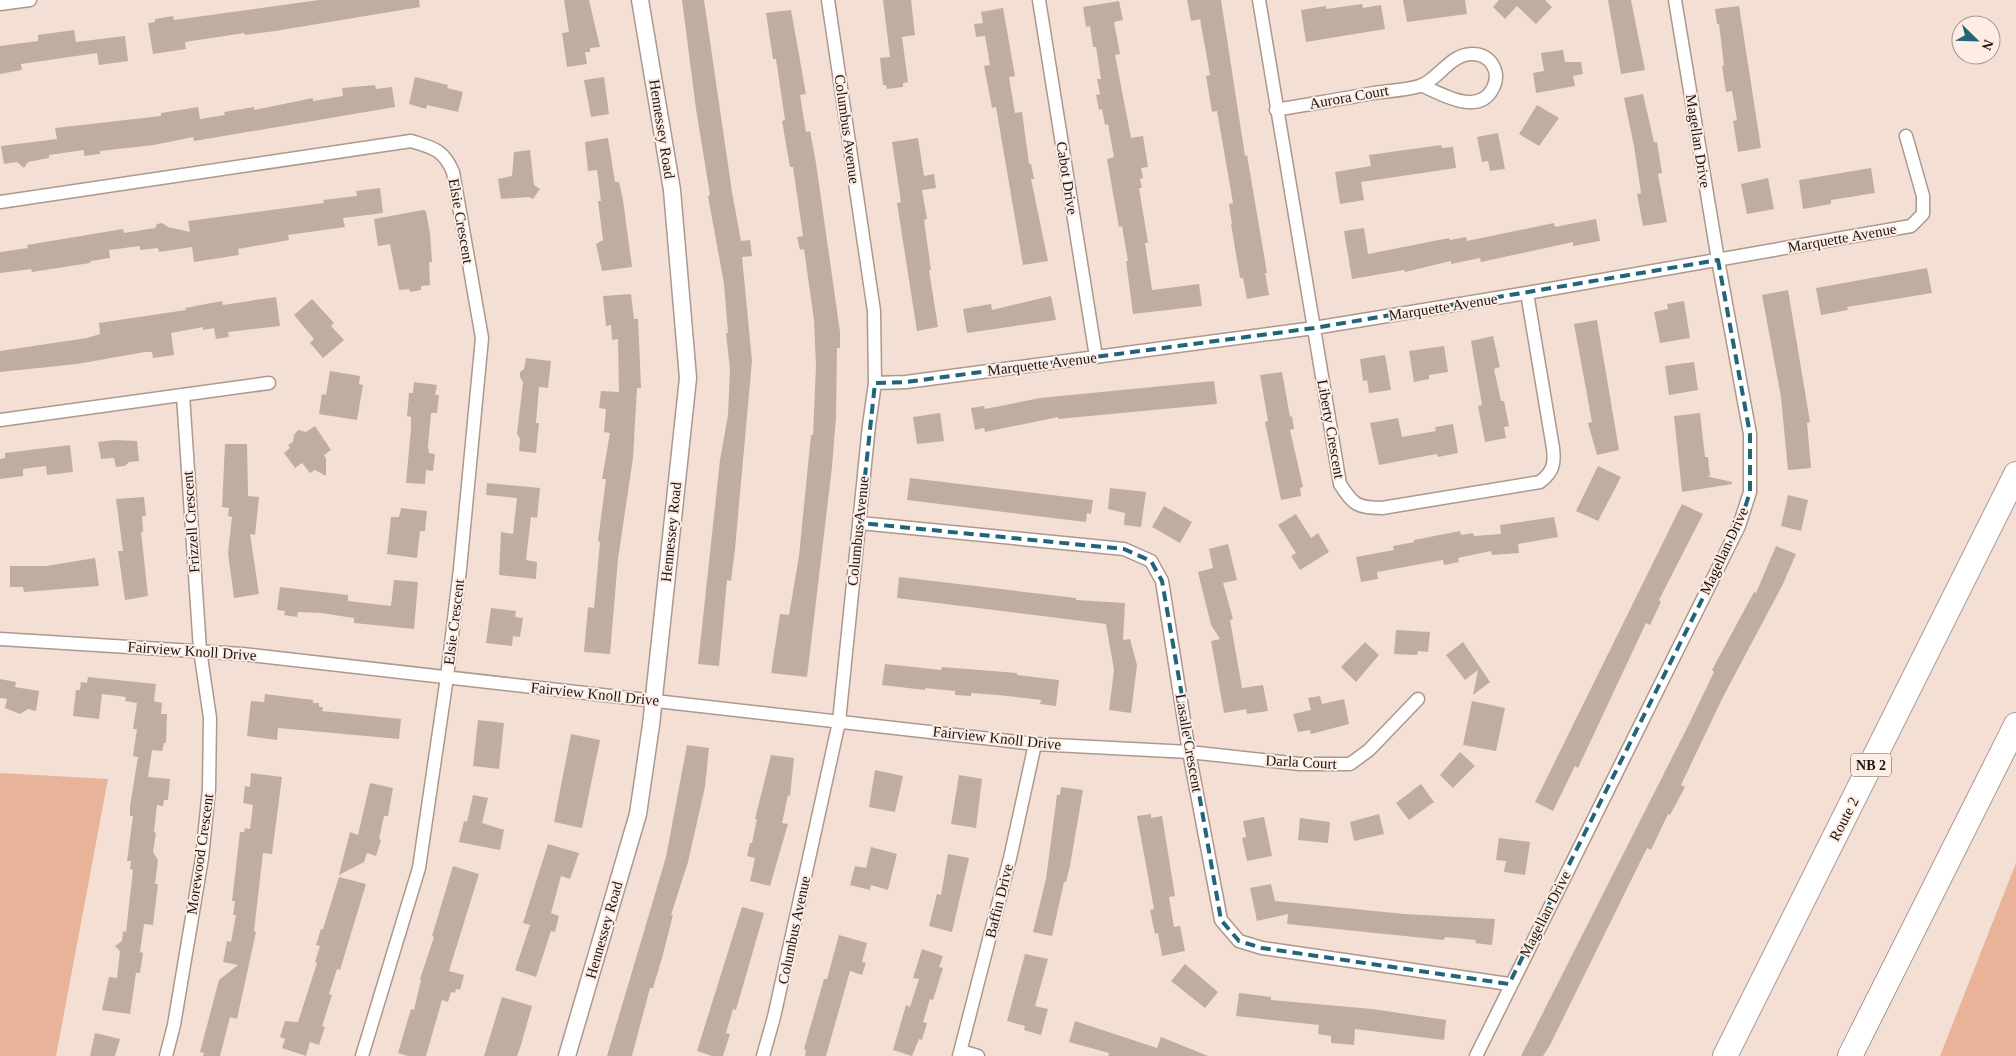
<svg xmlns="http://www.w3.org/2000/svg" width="2016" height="1056" font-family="Georgia,serif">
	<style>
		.green { fill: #e8b398 }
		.building { fill: #c0ada1 }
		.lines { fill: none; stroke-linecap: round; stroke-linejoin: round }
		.minor-casing { stroke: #ab988e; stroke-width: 15 }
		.tertiary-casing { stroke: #ab988e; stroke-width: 19 }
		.motorway-casing { stroke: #ab988e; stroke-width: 26 }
		.minor { stroke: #fff; stroke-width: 12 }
		.tertiary { stroke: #fff; stroke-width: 16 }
		.motorway { stroke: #fff; stroke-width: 24 }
		.marked { fill: none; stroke: #236578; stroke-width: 4; stroke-dasharray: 10 6; stroke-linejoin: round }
		.labels { text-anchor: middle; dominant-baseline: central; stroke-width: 4; stroke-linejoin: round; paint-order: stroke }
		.shield { fill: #feede5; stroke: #605651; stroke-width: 1 }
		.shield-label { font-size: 14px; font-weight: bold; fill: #1c1512 }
		.street-label { font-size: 15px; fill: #1c1512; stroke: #feede5 }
	</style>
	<rect width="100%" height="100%" fill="#f4dfd4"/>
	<path class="green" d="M0 773 108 779 56 1056H0Z
		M2016 863V1056H1940Z"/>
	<path class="building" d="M319 0H419L420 7 275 31 245 35 244 33 185 42 186 49 153 54 148 23 155 22V19L173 16 174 20Z
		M564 0H589L600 47 590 48V52H585L587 64 567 67 562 33 569 32Z
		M682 0H704L732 192 741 241 750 240 752 256 742 257 752 361 735 549 731 581 727 580 719 666 698 664 720 460 728 415 730 370 726 333H728L724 284 708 196 710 195 696 109Z
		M883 0H911L915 35 902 37 908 82 903 83V87L887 89 886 85H883L880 58 890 57Z
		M1187 0H1221L1245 156 1247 155 1267 273H1265L1269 295 1247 299 1243 278H1240L1231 224H1232L1229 204 1233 203 1217 111 1212 112 1206 76 1210 75 1200 19 1191 21Z
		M1403 0H1465L1467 14 1407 22Z
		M1499 0H1545L1552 7 1536 24 1517 6 1505 19 1493 7Z
		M1608 0H1631L1645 70 1621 74Z
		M1119 1 1123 20 1114 22 1120 54 1115 55 1131 138 1143 136 1148 167 1141 168 1143 178 1140 179 1142 188H1139L1148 243H1145L1152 290 1199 284 1202 306 1133 314 1126 261H1128L1122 226 1119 227 1107 159 1114 157 1108 124 1105 125 1102 109 1099 110 1096 95 1100 94 1097 79H1101L1096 47H1093L1090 26 1086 27 1083 7Z
		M1362 4 1363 8 1381 5 1385 29 1306 42 1301 10 1326 6V9Z
		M1739 6 1761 148 1738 152 1733 121 1737 120 1732 91 1726 92 1722 66 1724 65 1719 24H1717L1715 9Z
		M1003 8 1015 76 1009 77 1015 113 1022 112 1029 164H1031L1034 179H1031L1048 261 1023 265 996 107 992 108 984 66 990 65 985 36 976 37 974 24 983 23 981 12Z
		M791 10 806 94 800 95 806 132 810 131 816 163 840 332V348H837L836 417 832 467 807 677 771 673 780 614 789 615 799 556 811 435H813L816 366 814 320 804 249 800 250 797 237 803 236 793 167H790L782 121 785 120 776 59H773L766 13Z
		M74 30 76 42 125 36 128 61 99 65 97 53 21 64 22 70 0 74V46L38 41V35Z
		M1563 50 1565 62H1581L1583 74 1573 76 1575 86 1536 93 1533 73 1544 71 1541 53Z
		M415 77 448 85 447 88 463 92 458 112 427 105 426 109 409 104Z
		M604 77 609 114 591 117 584 80Z
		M375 85 376 89 392 87 395 107 212 138 194 141 193 137 154 145 100 151V154L84 156V150L49 155V158L28 162 24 168 17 162 4 164 1 146 57 139 55 128 161 116V113L198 107 200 119 225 115 224 112 254 107V110L313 98V101L343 96 342 88Z
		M1643 94 1654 142H1657L1662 173 1658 174 1667 222 1643 226 1637 194 1641 193 1634 146 1624 98Z
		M1537 105 1559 118 1539 146 1519 134Z
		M1498 133 1505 169 1490 171 1488 161 1482 162 1477 137Z
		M608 138 615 182H619L623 200 632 267 602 271 596 244 603 240 598 201H601L597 170 588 171 585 142Z
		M918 138 924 176 934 174 936 188 922 190 927 219 924 220 931 270H929L938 327 917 331 897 203 901 202 892 142Z
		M1441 145 1442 148 1453 147 1456 168 1361 182 1364 200 1340 204 1335 172 1371 166 1369 155Z
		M530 150 534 185 540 189 533 199 529 197 501 199 498 179 512 176 514 152Z
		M1871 168 1875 193 1831 200V204L1803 209 1799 180Z
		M1768 178 1774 209 1747 214 1741 184Z
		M380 188 383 213 343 218 345 227 288 235 289 240 238 249 239 255 194 262 192 247 159 252 158 248 140 250V246L109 250 110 258 91 261 90 263 32 272 31 269 0 273V252L28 248 27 245 123 229 124 233 155 228 157 224 162 223 168 227 190 232 188 221 324 203 323 200 357 196 356 191Z
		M423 210 426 211 430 234 432 262H429L430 285 421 286V290L410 292 409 289 399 290 390 244 378 246 374 219Z
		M1596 219 1600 241 1573 246V242L1481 262 1480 258 1451 264V261L1405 272 1404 270 1352 279 1344 231 1364 228 1368 254 1449 238 1450 240 1466 237 1467 241 1554 223 1555 227Z
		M1927 268 1932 293 1847 307 1848 310 1821 315 1816 288Z
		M1788 290 1810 422 1807 423 1811 468 1788 470 1781 397 1762 295Z
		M631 294 634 319H638L641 388H637L633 458 618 559 610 654 584 652 588 607 594 608 600 542 598 541 606 479H602L610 433 604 432 606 409 599 408 601 391 619 392 618 339 612 340 611 325 606 326 603 296Z
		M1051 296 1056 320 967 333 963 309 991 304 992 310Z
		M276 297 280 326 228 332 229 337 216 339 214 328 203 330V327L171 333 174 355 153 358 152 352H145L77 364 0 372V351L87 338 100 334 99 323 186 310 185 308 222 301 223 305Z
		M312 299 334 323 331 326 344 340 323 358 310 343 314 339 294 315Z
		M1684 301 1690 338 1660 343 1654 312 1668 309 1667 304Z
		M1597 320 1619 450 1597 455 1588 423 1592 422 1574 324Z
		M1493 336 1500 367 1494 369 1501 401H1504L1509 426 1504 427 1506 438 1485 442 1478 406 1482 405 1471 341Z
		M1444 346 1448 372 1429 375V379L1414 382 1409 351Z
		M1385 355 1391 390 1369 393 1367 380 1363 381 1360 359Z
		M526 358 551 361 548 388 539 387 536 423H539L536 453 519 451 520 439 517 434 523 382 520 377V372L524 369Z
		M1694 362 1698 390 1669 395 1665 366Z
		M330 371 360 376 359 384 363 385 357 420 319 414 322 394 326 395Z
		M1282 372 1290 417 1292 416 1294 429 1290 430 1303 487 1300 488 1301 496 1281 500 1265 422 1268 421 1260 375Z
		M1214 381 1217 404 1058 419V417L985 432 984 428 975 430 971 408 984 406 985 409 1040 398Z
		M414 382 437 385 435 395H439L437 413H431L428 446 429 453 435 454 433 471 426 470 425 484 406 483 411 428V417L407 416 409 393H413Z
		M940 413 944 441 917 444 913 417Z
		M1700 413 1705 457H1708L1710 476H1706L1732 482V484L1682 492 1674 416Z
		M1398 418 1402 437 1436 431 1435 427 1453 424 1458 453 1438 457 1437 454 1426 456 1379 465 1370 423Z
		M315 426 331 450 324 455 326 459V476L315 470 310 473 302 463 295 468 284 453 290 448 288 445 293 442 294 435 298 430 306 432Z
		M115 440 137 441 139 461 129 462 125 466 116 467 114 458 101 459 98 442Z
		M225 444H247L248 496 259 497 255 535 250 534 259 594 234 598 228 553 232 517 228 516 229 508 222 507Z
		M70 445 73 472 47 475 46 466 23 469V476L0 479V459L5 458V453Z
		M1598 466 1621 477 1598 521 1576 511Z
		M910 478 1093 500 1091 514 1087 513 1086 522 907 500Z
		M487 483 540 488 537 518 531 517 526 560 537 562 536 579 499 575 501 532 513 534 517 498 486 495Z
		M1110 488 1146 492 1141 527 1124 525 1125 513 1108 509Z
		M1788 495 1808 500 1801 531 1781 526Z
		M144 497 146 516H142L143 532H141L148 596 125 600 118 551H123L116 499Z
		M1682 504 1703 514 1659 600 1661 602 1650 625 1646 623 1578 768 1575 766 1553 811 1535 802Z
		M1164 506 1192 522 1180 543 1152 527Z
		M401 508 427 511 425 531H420L417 558 387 554 391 517H399Z
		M1296 514 1311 538 1318 533 1329 552 1300 570 1291 556 1296 553 1278 525Z
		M1554 517 1558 537 1518 544 1519 553 1492 555 1491 551 1458 558 1459 562 1444 565 1443 560 1377 572 1378 579 1361 582 1356 557 1394 550 1393 546 1414 542V540L1460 531 1461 535 1473 533 1474 536 1501 534 1500 525Z
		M1228 544 1237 580 1223 583 1233 619 1230 620 1242 688 1263 685 1268 711 1247 714 1246 709 1224 713 1211 641 1220 639 1211 625 1198 572 1213 568 1209 549Z
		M1776 546 1796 554 1783 584 1723 697 1681 785 1685 787 1670 815 1668 814 1651 850 1647 848 1550 1045 1543 1056H1521L1687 728 1714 672 1712 670 1754 592 1756 593Z
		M95 558 99 586 24 592 23 587H10V566H46Z
		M899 577 1076 598V600L1125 603 1123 640 1130 639 1137 665 1131 713 1109 710 1114 670 1106 624 897 598Z
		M394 580 418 582 414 629 354 623V618L321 613 298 612 297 617 284 615 285 611 277 610 280 587 348 595V601L391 606Z
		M491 608 516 611 515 617 523 618 520 637 513 636 512 646 486 643Z
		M1396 630 1430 632 1428 652 1418 651 1417 655 1394 654Z
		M1365 642 1379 655 1356 682 1341 667Z
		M1463 642 1490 682 1473 695 1478 670 1465 680 1446 655Z
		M885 664 941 670 942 667 1017 673V675L1059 680 1056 706 1040 704 1041 700 998 695 971 693V696L955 695V691L925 688V690L882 685Z
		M88 677 156 684 154 701 162 703 161 714H167L166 743H164L162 751 152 750 148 777 170 779 168 800H164L163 806 157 805 154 832 156 833 153 852 158 860 155 884H158L153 925 144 924 140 952 143 953 140 973H136L130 1014 102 1010 109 977 117 978 120 951 115 946 122 941 123 931 126 932 133 870 130 869 131 861H127L133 816H130V806L138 757 133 756 137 729H133L137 703 125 701 126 697 102 694 99 719 73 716 76 690H80L81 682 87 683Z
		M0 679 16 682 15 687 39 691 36 711 28 709 20 714 5 708 7 699 0 698Z
		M265 694 313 700V703H319V707H323L322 711 401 719 399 739 278 728 277 740 247 736 251 701 264 702Z
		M1320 696 1322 704 1344 699 1349 724 1311 734 1310 730 1298 732 1293 714 1311 710 1308 698Z
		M1472 701 1505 708 1496 751 1463 745Z
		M478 720 504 723 499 769 473 766Z
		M571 734 600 740 582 828 554 822Z
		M687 745 709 748 705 787 688 862 671 915H673L662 958 653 988H650L632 1056H607L666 857Z
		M1460 752 1475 766 1453 788 1440 775Z
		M771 755 794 758 790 796 788 795 782 823 788 824 770 886 750 881 755 858 747 856 750 843H752L757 819H755Z
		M875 770 903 776 895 812 869 807Z
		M251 773 282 777 272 854 263 853 254 931 256 932 237 1019 230 1017 220 1056H203L204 1053 200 1052 219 980 238 965 223 962 227 941 231 942 236 915H233L235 901H232L240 832H244L245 828 250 829 253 805 243 803 245 786 250 787Z
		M959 775 982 779 976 828 951 824Z
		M370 783 393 788 388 816H384L379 839 381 840 376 856 367 853 364 862 339 875 350 832 358 835Z
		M1421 784 1434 802 1409 820 1396 803Z
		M1061 787 1083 790 1070 866 1066 882H1064L1052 936 1033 932 1046 879 1057 795H1060Z
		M473 795 488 798 482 823 504 830 500 850 459 842 464 821 467 822Z
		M1151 814V818L1162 816 1175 896 1169 897 1174 927 1180 926 1185 951 1162 956 1158 933 1155 934 1150 910 1154 909 1137 816Z
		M1379 814 1384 834 1354 841 1350 822Z
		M1264 817 1272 856 1247 861 1242 838 1246 837 1243 821Z
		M1300 818 1330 822 1328 843 1298 840Z
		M1499 838 1530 842 1525 875 1504 872 1506 861 1496 860Z
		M548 844 579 853 570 879 561 876 551 913 559 916 555 932 551 931 536 977 515 970 530 925 523 923Z
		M871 847 897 854 888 890 871 885 870 890 850 885 855 866 866 868Z
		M948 854 969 858 952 932 929 926 937 894 941 895Z
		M453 866 479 874 449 971 464 975 460 990 456 989 455 993 451 992 448 1002 442 1000 426 1056H408L398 1053 411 1009 414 1010 421 980 420 979 434 937 432 936Z
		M339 877 366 884 340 970 337 969 329 994 332 995 322 1026 325 1027 319 1045 310 1042 306 1056 282 1048 285 1039 280 1037 285 1021 298 1022 317 963 315 962 320 946 316 945 321 929H323Z
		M1271 884 1275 901 1404 914 1495 919 1492 945 1475 943 1476 940 1445 937 1444 940 1287 924 1288 914 1257 921 1250 888Z
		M742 907 764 913 736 1010 733 1009 726 1033 730 1034 723 1056H712L697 1051Z
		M839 935 867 943 862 962 866 963 862 975 850 971 826 1056H805L806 1050 804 1049 824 979H827Z
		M922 949 943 956 939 967 943 968 933 1000 930 999 923 1022 927 1023 922 1040 919 1039 912 1056 893 1050 906 1005 910 1007 919 979 913 978Z
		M1025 954 1048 959 1035 1006 1048 1009 1041 1035 1024 1030 1025 1026 1007 1021Z
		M1185 964 1218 992 1205 1008 1171 981Z
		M1239 993 1271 997V1000L1372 1009 1446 1020 1444 1040 1355 1029 1354 1045 1331 1043V1036L1318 1034 1319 1025 1236 1016Z
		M502 997 532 1006 521 1045 517 1056H484Z
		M1075 1021 1157 1048 1161 1037 1208 1056H1108L1109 1053 1069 1042Z
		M95 1033 120 1039 115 1056H90Z"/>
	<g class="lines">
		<defs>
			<path id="minor" d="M1039 0 1096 357
				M1259 0 1340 484C1353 505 1358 508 1382 508L1540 482C1553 472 1555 464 1553 448L1527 293
				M0 4 30 0
				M1276 110C1309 104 1342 99 1374 93 1389 91 1406 90 1420 86 1438 80 1450 54 1472 54 1491 54 1501 72 1493 88 1479 117 1441 94 1421 85
				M0 202 411 141C433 148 443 149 453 172L482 338 460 569 447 677 419 868 362 1056
				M875 383 906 382 1314 328 1527 293 1911 226 1923 214V196L1906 136
				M0 420 269 383
				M860 523 1124 549 1151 561 1162 581 1189 752 1221 920 1239 941 1262 948 1509 984
				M0 639 242 654 1035 744 1189 752 1300 764H1350L1369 750 1418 699
				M961 1051 978 1056
				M166 1056 174 1025 202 858 209 789 210 718 200 650 183 395
				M763 1056 774 1017 839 722 869 425 875 383 874 311 828 0
				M959 1056 1010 858 1035 744
				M1476 1056 1739 526 1750 492V434L1718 260 1675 0"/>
			<path id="tertiary" d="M567 1056 638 814 651 725 688 378 672 190 640 0"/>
			<path id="motorway" d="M1725 1056 2016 474
				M1850 1056 2016 725"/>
		</defs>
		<use href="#minor" class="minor-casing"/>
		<use href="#tertiary" class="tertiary-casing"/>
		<use href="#motorway" class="motorway-casing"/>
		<use href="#minor" class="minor"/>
		<use href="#tertiary" class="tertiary"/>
		<use href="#motorway" class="motorway"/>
	</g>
	<path class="marked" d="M1718 260 1750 434V492L1739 526 1509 984 1262 948 1239 941 1221 920 1162 581 1151 561 1124 549 860 523 875 383 906 382 1314 328Z"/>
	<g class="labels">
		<rect class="shield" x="1851" y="753.5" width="40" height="23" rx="4"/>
		<g class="shield-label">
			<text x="1871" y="765">NB 2</text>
		</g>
		<g class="street-label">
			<text transform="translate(1349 97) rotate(-10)">Aurora Court</text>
			<text transform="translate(662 129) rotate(81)">Hennessey Road</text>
			<text transform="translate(847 129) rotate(82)">Columbus Avenue</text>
			<text transform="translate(1698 141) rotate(81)">Magellan Drive</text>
			<text transform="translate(1067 178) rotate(81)">Cabot Drive</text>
			<text transform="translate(461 221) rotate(80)">Elsie Crescent</text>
			<text transform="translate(1842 238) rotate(-10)">Marquette Avenue</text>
			<text transform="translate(1443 307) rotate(-9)">Marquette Avenue</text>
			<text transform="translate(1042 364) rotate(-7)">Marquette Avenue</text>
			<text transform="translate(1331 429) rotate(80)">Liberty Crescent</text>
			<text transform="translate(191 522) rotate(-94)">Frizzell Crescent</text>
			<text transform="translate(858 531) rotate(-84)">Columbus Avenue</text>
			<text transform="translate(671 532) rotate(-84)">Hennessey Road</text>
			<text transform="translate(1724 551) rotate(-65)">Magellan Drive</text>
			<text transform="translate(454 622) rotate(-83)">Elsie Crescent</text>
			<text transform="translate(192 651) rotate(4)">Fairview Knoll Drive</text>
			<text transform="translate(595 694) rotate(6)">Fairview Knoll Drive</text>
			<text transform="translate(997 738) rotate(6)">Fairview Knoll Drive</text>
			<text transform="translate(1189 743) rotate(80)">Lasalle Crescent</text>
			<text transform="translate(1301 762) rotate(3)">Darla Court</text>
			<text transform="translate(1844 819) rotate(-63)">Route 2</text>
			<text transform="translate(200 854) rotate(-82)">Morewood Crescent</text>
			<text transform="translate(999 901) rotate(-76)">Baffin Drive</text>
			<text transform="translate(1545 914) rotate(-63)">Magellan Drive</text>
			<text transform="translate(604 930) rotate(-74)">Hennessey Road</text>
			<text transform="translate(794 930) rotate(-78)">Columbus Avenue</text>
		</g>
	</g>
	<g transform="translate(1976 40) rotate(113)"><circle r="24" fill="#feede5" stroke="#a49791"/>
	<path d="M0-4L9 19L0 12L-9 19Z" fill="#236578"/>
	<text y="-8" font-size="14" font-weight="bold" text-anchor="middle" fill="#1c1512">N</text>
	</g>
</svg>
